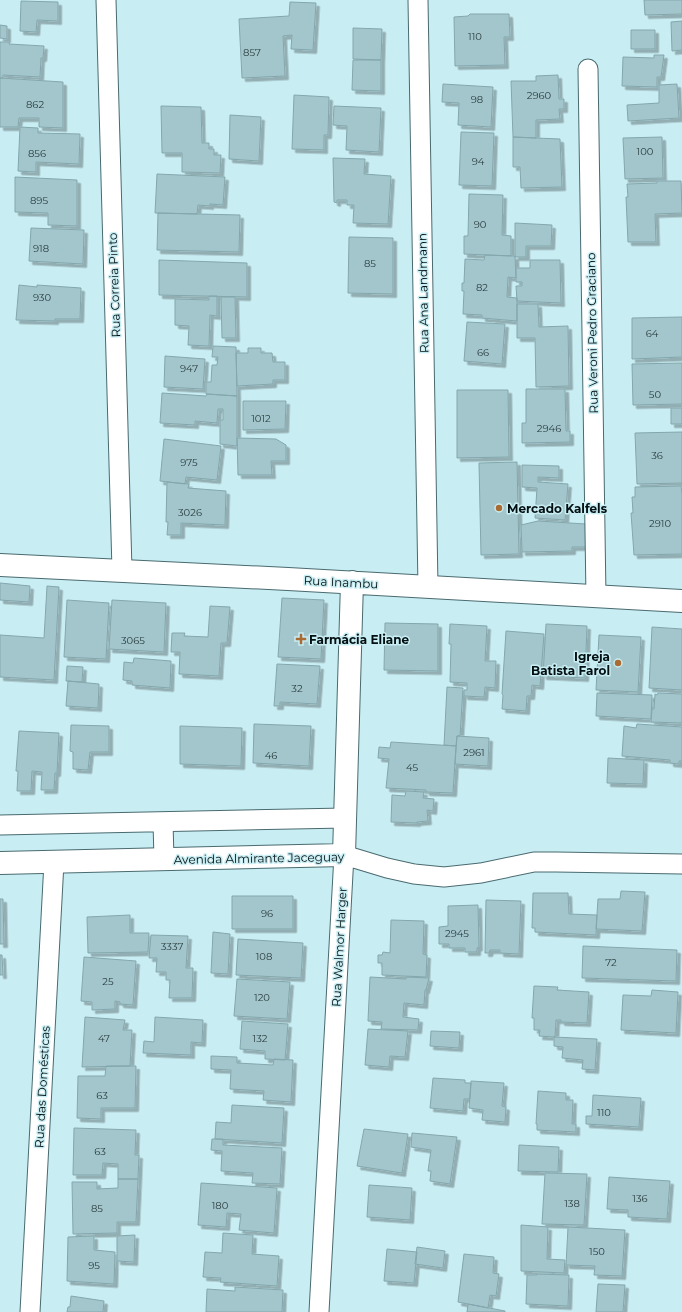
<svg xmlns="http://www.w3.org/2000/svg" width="682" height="1312" font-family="Montserrat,sans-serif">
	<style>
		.building { fill: #a2c6cc; stroke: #83a7ac; filter: url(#shadow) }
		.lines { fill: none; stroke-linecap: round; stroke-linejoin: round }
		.street-casing { stroke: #496a6f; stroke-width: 21 }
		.secondary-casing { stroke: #496a6f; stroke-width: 24 }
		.street { stroke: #fff; stroke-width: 19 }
		.secondary { stroke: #fff; stroke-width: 22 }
		.poi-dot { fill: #aa6b32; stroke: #c8edf3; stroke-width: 1.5 }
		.labels { text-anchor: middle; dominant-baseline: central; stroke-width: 3; stroke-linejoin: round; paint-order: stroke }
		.number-label { font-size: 10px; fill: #2b3d40 }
		.street-label { font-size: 12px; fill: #030f11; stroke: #c8edf3 }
		.poi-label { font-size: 12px; font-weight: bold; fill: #030f11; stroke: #c8edf3; text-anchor: start }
	</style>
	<defs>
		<filter id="shadow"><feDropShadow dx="3.5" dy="3.5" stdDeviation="0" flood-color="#0004"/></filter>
	</defs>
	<rect width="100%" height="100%" fill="#c8edf3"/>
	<path class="building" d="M644 0H682V14L645 15Z
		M21 1 58 2V21L37 20 36 32 20 31Z
		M290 2 316 3 313 50 291 49 292 35 283 36 285 76 242 78 239 19 289 16Z
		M470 14H509L510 37H504L505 65 455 66 454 17 468 16Z
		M682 21V50L672 51 671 22Z
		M0 25 7 26V39L0 38Z
		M353 28 382 29 381 60 353 59Z
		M631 30H655V49H631Z
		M0 42H10L9 44 44 46 43 58H41L40 77 3 75V78H0Z
		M654 55H664L661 77H657V87L622 86 623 57 654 58Z
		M353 60H381V91L352 90Z
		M558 75 559 99H564V109H559L560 119 536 120V138L513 137 511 81H536V76Z
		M0 78 63 82V128L39 127V118H19L18 127H0Z
		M443 84 493 87 491 127 458 125 459 103 442 102Z
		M677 84 679 118 628 121 627 105 659 103V85Z
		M294 95 329 97 328 135H324V150L292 149Z
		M161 106 201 107 202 143H209V149H214V155H221L220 173 182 172V153H162Z
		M334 106 381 108 379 152 346 150 347 126 333 125Z
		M230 115 261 117 259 161 229 159Z
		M20 127 38 128V133L80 134 79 164 36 162V172L18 171Z
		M461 132 494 133 492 186 459 185Z
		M513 137 560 139 562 187 521 188 520 167H513Z
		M662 137 663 178 625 179 623 138Z
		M333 158 365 159 364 174 391 176 388 224 353 223 354 205H347V200H337V203L334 202Z
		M157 174 225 177 223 205 210 204V206L198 205 197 214 155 213Z
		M15 177 77 180V226L48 225V213L15 212Z
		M657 181H681L682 213 655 214 656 242H628L626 197H628L627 184 657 183Z
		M469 194 503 195 502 235 511 236V256L464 254V236H468Z
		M158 213 240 215 239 252 157 250Z
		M515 223 552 225 551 246H526V257H515Z
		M31 228 84 230 83 264 29 261Z
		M349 237 393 238V294L348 293Z
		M485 255 515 256 516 278 508 277 507 297 517 298V321L482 318V315L463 314 464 291H462V283H464L465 259 484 260Z
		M159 260 247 263V297L159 295Z
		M530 260H560L561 303 517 301 516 286H522V282H516V268H530Z
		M19 285 37 287V285L81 288 80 319H55V321L16 320Z
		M209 296H217V316L210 315 209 346 188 345 189 326 175 325V299L209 300Z
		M221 297H235L236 338H222Z
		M517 304H538L539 327 568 326 569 386 536 387 535 338H517Z
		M682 317V357L632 359V318Z
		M467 322 505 324 502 364 464 361Z
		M213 346 236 347 237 396 206 394V382H211L212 365H217L218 357H212Z
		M248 348H261V353H272L273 362H285V380H273V384L237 386 236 353H248Z
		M165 356 205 359 203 389 164 387Z
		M682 363V404L633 405 632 364Z
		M526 389H565L566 431H570V442L522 443V423H526Z
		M457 390H508L509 457 457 458Z
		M162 393 206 396 207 394 237 396V446L220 444V420H223V409H218L217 423 195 421V425L160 423Z
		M243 401H286L285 429 243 430Z
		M671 408H682V424H671Z
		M682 432V486V483L637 484 635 433Z
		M237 438 276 439 286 445V461H271L272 475H238Z
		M164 439 221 446 217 480 186 477 185 484 160 481Z
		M517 462 519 554 481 555 479 463Z
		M522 465 559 466V478L538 477V482L568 484 565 520 535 518 537 488 522 487Z
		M167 482 189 484 188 488 226 491 225 525 181 523V535H167L168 522H166Z
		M681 486 682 494V554L634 555 631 513H633L632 497H635V487Z
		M538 521 586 524V547H572V551L522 552 521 525Z
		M0 583 30 586 29 602 0 600Z
		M47 586 59 587 54 680 0 677V635L44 638Z
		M282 598 324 600 321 659 278 657Z
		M67 600 109 603 106 659 64 657Z
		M112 600 166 603 164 652 109 649Z
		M210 606 230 607 227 643H221L219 676 179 674 180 652H171L172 633H185L184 636 208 637Z
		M385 623 438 624V671L384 670Z
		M450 624 487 626 485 661H496L495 688 485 687 484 697 464 696V690H467V683L450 682 451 644H449Z
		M546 624 587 626 585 678 543 676Z
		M652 627 682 629V690L649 688Z
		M506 631 544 634 540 686 532 685 531 696H527L526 711 502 709 503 695 502 694Z
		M599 635 641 637 638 692 596 690Z
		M134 658 171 661 170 688 132 685V681L123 680 124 662 133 663Z
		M277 664 320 666 317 704 280 702V706H274Z
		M67 666 83 667 82 682 66 681Z
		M68 681 99 684 98 708 66 706Z
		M447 687 463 688 460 736H457L456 746 444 745Z
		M597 693 652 695 651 719 596 716Z
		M658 693 682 694V723L651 722 652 709H654L655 694 657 695Z
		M254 724 311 726 309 766 253 763Z
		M637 724 682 727V761H679V764L670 763V760L622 756 624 726 636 728Z
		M71 725 109 726V752H90L88 770 73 769V752L70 751Z
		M180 726 242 728 241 766 180 764Z
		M19 731 59 733 57 773H55L54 790H41L42 772 32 771 31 791H17L18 771H16Z
		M457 736 489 738 488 766 455 764Z
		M391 742 456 746 453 793 426 792V790L386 788 389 759 378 758 379 747 390 748Z
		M608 758 644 760 643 784 607 783Z
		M406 791 424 792 423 798 434 799 433 811 427 810 428 821 417 822V823L391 822 392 795 405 796Z
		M621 891 645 892 642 931 596 929 598 899H620Z
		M533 893H568L569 914 597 915 596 935 535 932V928H532Z
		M232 896H293V929H232Z
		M0 899H3L4 944H0Z
		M486 900 521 901 519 954 500 953V950H490L489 953H485Z
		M478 905 479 947 477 948V952H465V948H449V944H439V927L448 926V906Z
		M130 915V933H149L148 952 88 953 87 917Z
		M391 920 424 921 423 954 427 955 426 977 382 975V963H378V955H382L383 952 390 953Z
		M213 932 230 934 228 974 211 973Z
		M151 935 188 936 186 968H193L192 998H169L170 980H166V972H156L157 958H149Z
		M238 939 303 943 301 978 236 975Z
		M583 946 677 950 676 981 582 978Z
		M0 955H2L3 975H0Z
		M84 957 136 961 133 1005 120 1004V1002L115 1001V1009L92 1010V1002L81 1001Z
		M370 977 406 979V977L429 978 426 990H425L424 1005 404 1003 403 1017 419 1019 418 1030 381 1029 382 1022 368 1021Z
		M237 979 290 982 287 1019 234 1016Z
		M534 986 558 987 557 990 589 992 587 1023 561 1022V1020H556L555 1037 539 1036 540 1030H534V1018H532Z
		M652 990 678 992 676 1033 621 1030 623 995 651 996Z
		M85 1017 125 1020 123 1030H132L130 1066 82 1067Z
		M155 1017 203 1020 202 1043 191 1042V1055L143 1053 144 1041 154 1042Z
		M242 1021 288 1024 285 1060 265 1059V1051L240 1049Z
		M368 1029 408 1031 405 1057 390 1056 389 1067 365 1065Z
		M431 1031 460 1032 459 1048 430 1046Z
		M554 1037 597 1039 595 1070 582 1069 583 1060 562 1058 563 1047 554 1046Z
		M211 1056 237 1057V1063L273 1065 274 1059 293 1060 291 1102 263 1100 264 1091 230 1089 231 1070 211 1069Z
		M106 1066H136L135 1108H101V1119L77 1118 78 1076H105Z
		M433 1078 465 1080V1083H471L470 1099H464L463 1111 430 1108Z
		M471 1081 504 1083 502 1106 506 1107 505 1122 482 1120 483 1110 469 1108Z
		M538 1091 566 1093V1100H573L572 1124H576V1132L537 1130V1124H536Z
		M593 1095 641 1098 639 1127 586 1124V1116H592Z
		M232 1105 284 1108 282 1143 215 1139 216 1122 231 1123Z
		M74 1128 136 1130 135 1155H139L138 1179H118V1164L103 1163 102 1175H73Z
		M364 1129 408 1134 402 1173 357 1166Z
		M412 1133 457 1137 450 1184 430 1181 431 1171H428L431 1150 411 1147Z
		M212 1139H223V1145L282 1148 280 1184 252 1183 253 1173 221 1171 222 1151 211 1150Z
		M519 1145 559 1147 558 1172 518 1171Z
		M545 1173 587 1174 584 1225 542 1224Z
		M609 1177 670 1181 667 1219 628 1217V1210L607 1209Z
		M118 1179H138L136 1222H117V1233L73 1234 72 1182H97V1189L118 1188Z
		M201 1183 277 1188 274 1233 239 1230 241 1214 227 1213 226 1227 198 1225Z
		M369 1185 412 1188 410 1220 367 1217Z
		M521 1225 548 1227 547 1259 565 1260 564 1273 521 1271Z
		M568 1227 625 1230 622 1276 594 1275 595 1266 566 1265Z
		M223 1233 253 1235 252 1254 279 1256 277 1286 220 1282 221 1278 203 1277 205 1252 222 1253Z
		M135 1235 134 1262 117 1261V1236Z
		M94 1236V1250L115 1252 114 1284 67 1281 68 1237Z
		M417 1247 445 1251 443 1268 415 1264Z
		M387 1249 417 1252 414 1283 384 1281Z
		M464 1254 494 1257 493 1273 499 1274 496 1296 490 1295 488 1308 458 1302Z
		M537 1274 569 1275 568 1306 526 1304 527 1275H537Z
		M598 1284 625 1285 623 1312H596Z
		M235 1287 283 1290 282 1312H206L207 1289 235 1291Z
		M71 1296 104 1301 103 1312H67L68 1307H70Z
		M468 1304 505 1311V1312H467Z"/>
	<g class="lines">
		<defs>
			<path id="street" d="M106 0 122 570
				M418 0 428 587
				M588 69 596 597
				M163 822 164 859
				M0 825 345 818
				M30 1312 54 862
				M319 1312 344 855 387 868 414 874 444 877 481 873 534 862H556L682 864"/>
			<path id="secondary" d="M0 565 288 579 682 601
				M0 863 344 855 352 582"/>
		</defs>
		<use href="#street" class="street-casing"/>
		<use href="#secondary" class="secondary-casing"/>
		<use href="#street" class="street"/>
		<use href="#secondary" class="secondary"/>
	</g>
	<g class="poi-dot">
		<circle cx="499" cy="508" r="4"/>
		<path d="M299 633h4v4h4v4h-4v4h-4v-4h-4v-4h4z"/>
		<circle cx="618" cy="663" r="4"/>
	</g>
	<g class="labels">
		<g class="number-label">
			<text x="475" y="36">110</text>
			<text x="252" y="52">857</text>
			<text x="539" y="95">2960</text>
			<text x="477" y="99">98</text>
			<text x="35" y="104">862</text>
			<text x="645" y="151">100</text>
			<text x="37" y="153">856</text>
			<text x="478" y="161">94</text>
			<text x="39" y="200">895</text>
			<text x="480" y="224">90</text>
			<text x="41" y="248">918</text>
			<text x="370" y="263">85</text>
			<text x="482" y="287">82</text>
			<text x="42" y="297">930</text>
			<text x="652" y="333">64</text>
			<text x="483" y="352">66</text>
			<text x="189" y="368">947</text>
			<text x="655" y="394">50</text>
			<text x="261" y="418">1012</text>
			<text x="549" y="428">2946</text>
			<text x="657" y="455">36</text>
			<text x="189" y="462">975</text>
			<text x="190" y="512">3026</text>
			<text x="660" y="523">2910</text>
			<text x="133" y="640">3065</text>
			<text x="297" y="688">32</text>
			<text x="474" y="752">2961</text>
			<text x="271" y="755">46</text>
			<text x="412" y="767">45</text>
			<text x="267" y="913">96</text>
			<text x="457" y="933">2945</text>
			<text x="172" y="946">3337</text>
			<text x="264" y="956">108</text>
			<text x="611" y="962">72</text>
			<text x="108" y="981">25</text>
			<text x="262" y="997">120</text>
			<text x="104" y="1038">47</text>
			<text x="260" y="1038">132</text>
			<text x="102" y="1095">63</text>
			<text x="604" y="1112">110</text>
			<text x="100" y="1151">63</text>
			<text x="640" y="1198">136</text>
			<text x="572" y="1203">138</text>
			<text x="220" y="1205">180</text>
			<text x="97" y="1208">85</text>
			<text x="597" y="1251">150</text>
			<text x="94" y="1265">95</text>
		</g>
		<g class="street-label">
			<text transform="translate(114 285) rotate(-92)">Rua Correia Pinto</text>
			<text transform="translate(423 293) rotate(-91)">Rua Ana Landmann</text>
			<text transform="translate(592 333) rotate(-91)">Rua Veroni Pedro Graciano</text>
			<text transform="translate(341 582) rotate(3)">Rua Inambu</text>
			<text transform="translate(259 858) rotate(-1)">Avenida Almirante Jaceguay</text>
			<text transform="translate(339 947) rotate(-87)">Rua Walmor Harger</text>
			<text transform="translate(42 1087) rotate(-87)">Rua das Domésticas</text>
		</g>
		<g class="poi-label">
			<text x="507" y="508">Mercado Kalfels</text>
			<text x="309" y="639">Farmácia Eliane</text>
			<text x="610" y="656" text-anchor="end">Igreja<tspan x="610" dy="14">Batista Farol</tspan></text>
		</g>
	</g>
</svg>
